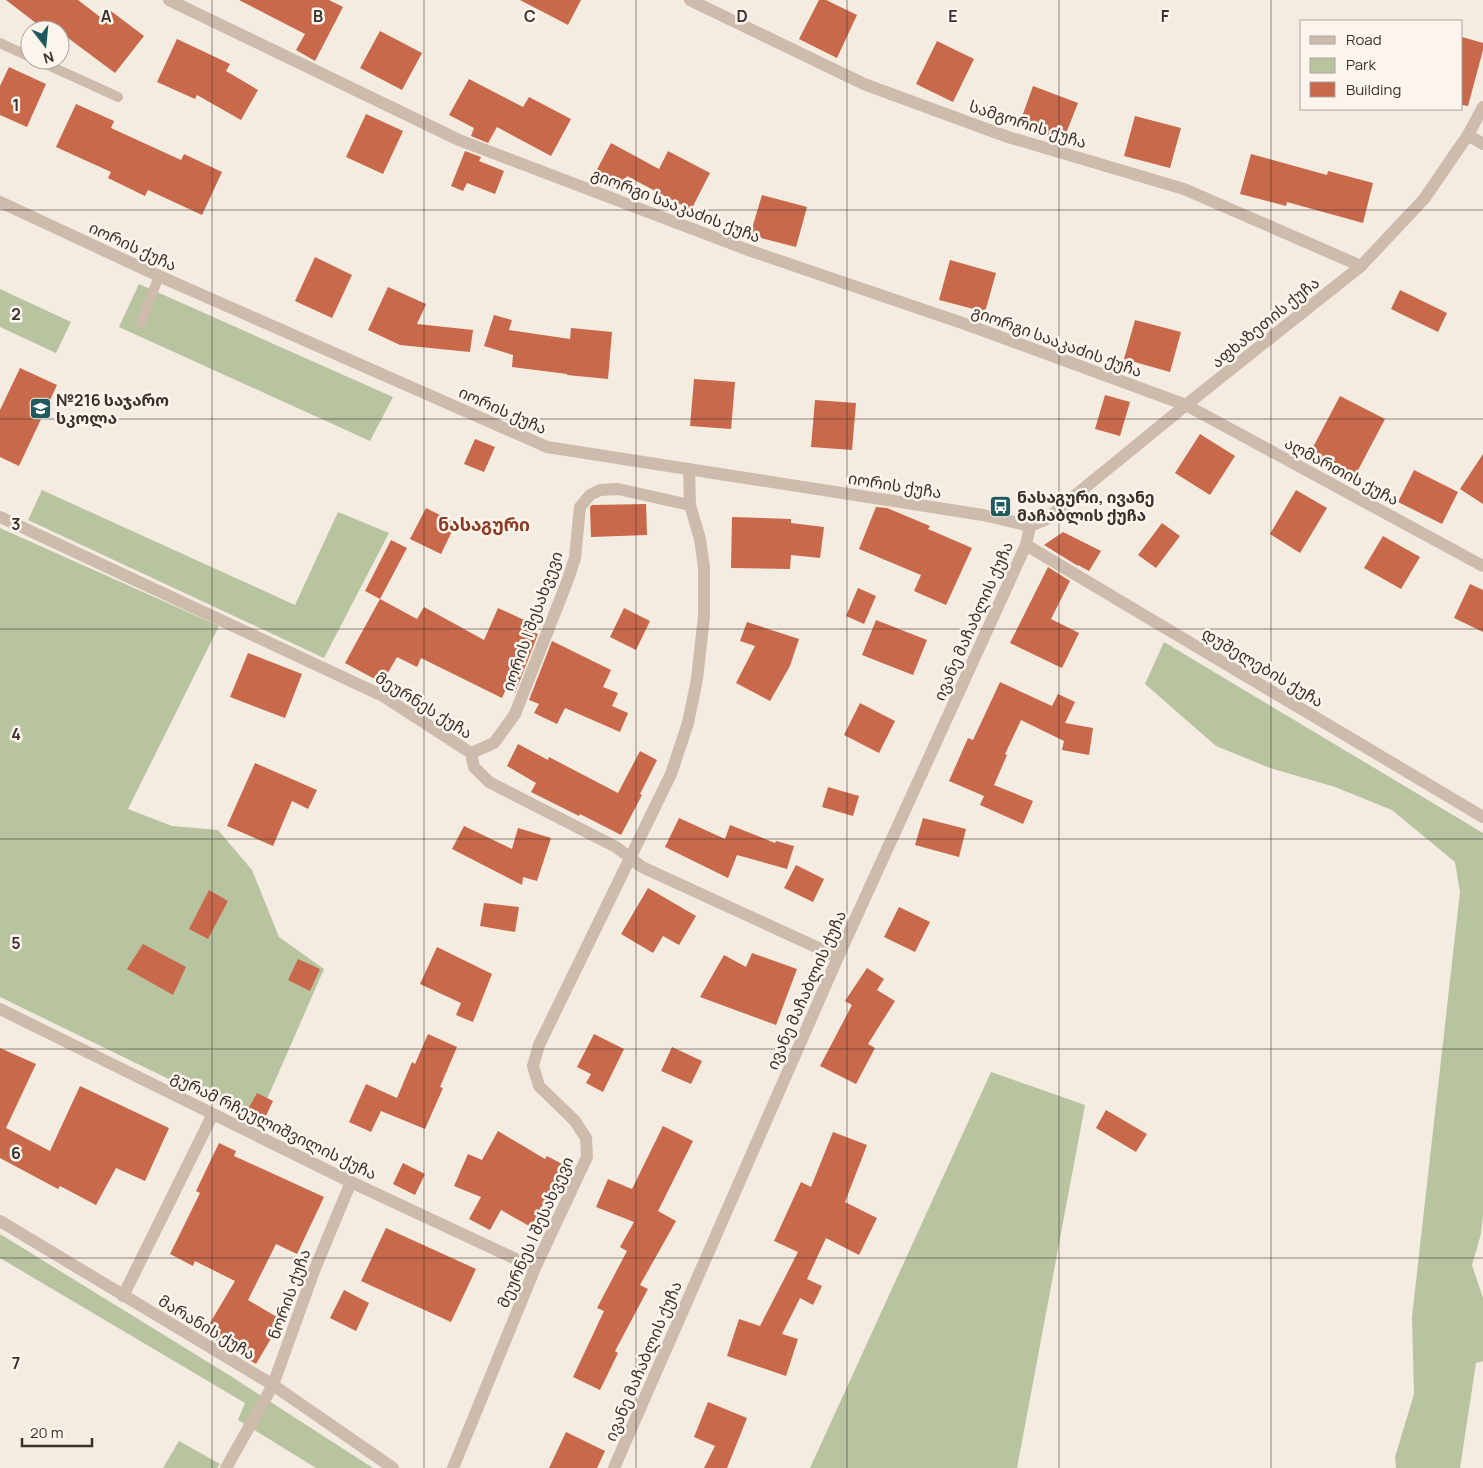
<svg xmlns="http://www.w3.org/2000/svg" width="1483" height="1468" font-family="Manrope,'Noto Sans Georgian',sans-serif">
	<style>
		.green { fill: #b8c4a0 }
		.building { fill: #c8694b }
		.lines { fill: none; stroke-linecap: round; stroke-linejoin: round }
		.service { stroke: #cdbbac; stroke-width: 10 }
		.minor { stroke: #cdbbac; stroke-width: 12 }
		.tertiary { stroke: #cdbbac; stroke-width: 12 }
		.grid { fill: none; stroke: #3b302b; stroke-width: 1; stroke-opacity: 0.55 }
		.labels { text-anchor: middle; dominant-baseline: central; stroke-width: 5; stroke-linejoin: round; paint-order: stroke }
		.street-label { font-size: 16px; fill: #3b302b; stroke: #fbf5ee }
		.poi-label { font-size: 16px; font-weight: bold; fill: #3b302b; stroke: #fbf5ee; text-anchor: start }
		.neighbourhood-label { font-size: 18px; font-weight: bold; fill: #8c3b22; stroke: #fbf5ee }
		.grid-label { font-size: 16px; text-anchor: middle; font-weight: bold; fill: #3b302b; stroke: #fbf5ee; stroke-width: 5; stroke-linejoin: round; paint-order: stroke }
	</style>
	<rect width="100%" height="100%" fill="#f4ebe1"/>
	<path class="green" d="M139 284 393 397 370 441 119 327Z
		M0 289 71 322 56 353 0 327Z
		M42 490 295 605 338 512 389 533 324 658 28 520Z
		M0 528 219 626 128 809 172 826 218 830 252 870 279 937 324 969 257 1122 0 997Z
		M1164 642 1483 833V1215L1481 1234 1472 1265 1483 1298V1361L1476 1363 1460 1468H1396L1395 1457 1414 1394 1412 1317 1460 892 1455 862 1392 810 1335 787 1270 768 1216 746 1145 684Z
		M991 1072 1085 1105 1017 1468H810Z
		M0 1234 229 1375 373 1468H316L238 1420 245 1403 0 1258Z
		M179 1441 220 1464 217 1468H163Z"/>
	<path class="building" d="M6 0H78L104 20 111 11 144 36 115 73 60 32V30H45Z
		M239 0H329L343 7 315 61 296 50 305 34Z
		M520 0H581L568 25Z
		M819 0H826L857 15 837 58 799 39Z
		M380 31 422 53 402 90 360 68Z
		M1462 37 1483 43V50L1468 106 1462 105Z
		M177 39 230 64 226 71 258 90 241 120 197 95 195 99 157 82Z
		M937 41 974 59 953 102 916 84Z
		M9 67 46 84 27 127 0 115V86Z
		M469 79 523 107 529 97 571 119 551 156 497 127 488 143 471 136 474 128 449 115Z
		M1033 86 1078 103 1063 141 1019 125Z
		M76 104 114 121 111 128 181 160 184 154 222 172 202 215 148 190 145 196 108 178 111 172 56 147Z
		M366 114 403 131 383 174 346 157Z
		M1135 116 1181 128 1170 168 1124 156Z
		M611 143 659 169 668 151 710 173 691 210 627 176 619 191 593 177Z
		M465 151 481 157 479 161 504 171 495 194 467 183 463 191 451 186Z
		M1251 154 1327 175 1328 171 1373 183 1363 223 1287 202 1286 206 1240 194Z
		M762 195 807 207 796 247 750 235Z
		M315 257 352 275 332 318 295 301Z
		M950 260 996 273 985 312 939 300Z
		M388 287 426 304 417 324 473 330 470 352 400 345 368 330Z
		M1400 290 1447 313 1438 332 1391 309Z
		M494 315 512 320 509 330 570 339 571 328 612 332 608 379 567 375V374L512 367 513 355 484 346Z
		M1135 320 1181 332 1170 372 1124 359Z
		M20 368 57 385 19 466 0 457V410Z
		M694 379 735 382 731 429 690 426Z
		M1105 395 1130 402 1120 436 1095 429Z
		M1340 396 1385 419 1356 474 1311 451Z
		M815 400 856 403 852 450 811 447Z
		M1200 434 1235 456 1210 495 1175 473Z
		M475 439 495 447 484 472 464 464Z
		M1483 454V504L1460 489Z
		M1414 470 1458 492 1442 524 1398 502Z
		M1296 490 1327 508 1300 553 1270 534Z
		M646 504 647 535 591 537 590 507 592 505Z
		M876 507 887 508 930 526 928 529 972 548 946 605 914 591 921 575 859 549Z
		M426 508 456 523 441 554 410 539Z
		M732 517 791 519V523L824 527 820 558 791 555 790 569 731 568Z
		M1162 523 1180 536 1156 568 1138 555Z
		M1063 532 1101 551 1089 571 1078 565V566L1044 545Z
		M1383 536 1420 557 1401 589 1364 568Z
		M391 540 407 548 380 599 365 591Z
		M1048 567 1070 581 1051 619 1079 633 1062 668 1010 643Z
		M1470 584 1483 590V632L1454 618Z
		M858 588 876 596 864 624 846 616Z
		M380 599 417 619 424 607 484 640 498 608 535 625 532 632 538 634 515 693 506 689 502 698 421 658 417 667 397 657 382 683 345 663Z
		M624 608 650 621 636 650 610 637Z
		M876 620 927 640 913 675 862 655Z
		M747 622 799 639 790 666 770 701 736 683 755 646 740 641Z
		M552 641 611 670 603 687 618 693 612 706 628 713 620 732 565 708 557 724 534 713 539 704 529 700Z
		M248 653 302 674 285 718 230 697Z
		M1000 682 1052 706 1058 694 1075 702 1065 723 1093 728 1089 755 1062 750 1064 741 1021 720 1005 754 1007 755 994 785 1033 801 1023 824 980 805 984 796 949 781 968 738 973 740Z
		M860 703 895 721 879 753 844 735Z
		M518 744 548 760 549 757 618 793 640 751 657 760 640 794 642 795 621 835 580 814 579 816 531 792 536 783 507 766Z
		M255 763 317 790 308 809 292 801 273 846 227 826Z
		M828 787 859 796 853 816 822 807Z
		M679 818 725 839 730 825 775 843 776 841 794 846 787 869 737 855 728 878 665 847Z
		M923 818 966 829 959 857 915 845Z
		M464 826 512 849 518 828 551 838 537 881 523 877 522 885 452 849Z
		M796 865 824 879 813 902 784 888Z
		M648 888 696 916 679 945 663 936 653 953 621 934Z
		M209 890 228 901 208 939 189 929Z
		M484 903 519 907 515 932 480 926Z
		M899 907 930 922 915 952 884 937Z
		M143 944 186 967 173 995 127 969Z
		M437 947 492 974 473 1022 456 1015 461 1003 420 984Z
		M752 953 797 969 776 1025 700 997 724 955 746 967Z
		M298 959 320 969 310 991 288 980Z
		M867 968 884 979 877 990 895 1001 868 1044 875 1048 856 1084 820 1066 852 1005 845 1001Z
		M428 1034 457 1047 440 1087 443 1088 425 1129 381 1111 371 1132 349 1122 366 1084 397 1098 412 1062 415 1064Z
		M594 1034 624 1049 603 1092 586 1083 591 1074 577 1067Z
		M672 1047 702 1061 691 1084 661 1071Z
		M0 1048 36 1064 6 1128 50 1151 80 1086 169 1128 145 1181 116 1168 96 1205 60 1186 58 1189 0 1158Z
		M257 1093 273 1101 264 1120 247 1111Z
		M1106 1110 1147 1134 1136 1152 1096 1128Z
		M663 1126 693 1141 658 1211 676 1221 640 1285 648 1289 615 1351 618 1353 600 1390 573 1377 604 1311 597 1308 627 1251 620 1247 634 1222 596 1207 608 1179 632 1189Z
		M498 1131 545 1159 547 1156 564 1165 531 1227 501 1210 490 1230 469 1219 481 1197 454 1186 468 1154 482 1160Z
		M833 1132 867 1145 845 1202 877 1218 859 1255 826 1238 807 1279 822 1286 813 1305 800 1298 782 1334 798 1339 786 1376 727 1356 739 1319 760 1326 798 1252 774 1241 801 1182 811 1187Z
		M219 1143 236 1151 234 1156 324 1197 297 1254 276 1244 248 1300 282 1320 256 1364 204 1333 235 1281 195 1261 193 1266 170 1254 200 1193 196 1191Z
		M403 1163 425 1174 415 1195 393 1184Z
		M386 1228 476 1269 451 1322 361 1281Z
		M344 1290 369 1303 356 1331 330 1318Z
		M708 1402 747 1418 727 1468H704L715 1446 694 1437Z
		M566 1432 605 1451 597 1468H549Z"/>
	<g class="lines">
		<path class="service" d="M0 43 30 57
			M37 60 118 97
			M141 323 159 276"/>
		<path class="minor" d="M169 0 459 140 748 250 968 325 1186 405 1483 566
			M690 0 864 84 1008 137 1184 189 1361 266
			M1468 135 1483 144
			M0 517 383 696 471 753 474 767 489 782 616 847 642 867 838 957
			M1026 545 1483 817
			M471 753 494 743 515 714 567 582 575 558 580 507 590 495 600 490 618 489 690 505
			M0 1009 351 1182 535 1268
			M0 1221 273 1385 393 1468
			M123 1296 213 1114
			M226 1468 273 1385 314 1271 351 1182
			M453 1468 535 1268 587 1157 586 1138 575 1121 539 1086 533 1066 539 1045 671 774 688 723 697 679 704 616V568L700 539 690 505 689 469
			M614 1468 838 957 1026 545 1030 526"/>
		<path class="tertiary" d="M0 202 159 276 547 447 983 515 1030 526 1047 519 1055 512 1186 405 1361 266 1424 199 1468 135 1483 107"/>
	</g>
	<path class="grid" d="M212 0V1468M424 0V1468M636 0V1468M847 0V1468M1059 0V1468M1271 0V1468M0 210H1483M0 419H1483M0 629H1483M0 839H1483M0 1049H1483M0 1258H1483"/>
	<defs>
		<symbol id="school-square" viewBox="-11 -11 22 22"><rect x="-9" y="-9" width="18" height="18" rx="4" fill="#1f5a5e" stroke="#fbf5ee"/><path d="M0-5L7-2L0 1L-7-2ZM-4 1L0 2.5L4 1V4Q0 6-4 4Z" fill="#fff"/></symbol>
		<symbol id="bus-square" viewBox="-11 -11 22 22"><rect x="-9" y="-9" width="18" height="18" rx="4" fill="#1f5a5e" stroke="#fbf5ee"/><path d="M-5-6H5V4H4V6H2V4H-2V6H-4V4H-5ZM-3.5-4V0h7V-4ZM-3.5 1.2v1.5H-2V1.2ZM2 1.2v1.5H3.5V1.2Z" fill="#fff"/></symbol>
	</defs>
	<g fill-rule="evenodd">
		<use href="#school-square" x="28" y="396" width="25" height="25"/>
		<use href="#bus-square" x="988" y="494" width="25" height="25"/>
	</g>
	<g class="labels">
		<g class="street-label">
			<text transform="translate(1028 124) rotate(18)">სამგორის ქუჩა</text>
			<text transform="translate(676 205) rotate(21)">გიორგი სააკაძის ქუჩა</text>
			<text transform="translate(133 246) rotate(25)">იორის ქუჩა</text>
			<text transform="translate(1265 322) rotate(-39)">აფხაზეთის ქუჩა</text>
			<text transform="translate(1057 341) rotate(20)">გიორგი სააკაძის ქუჩა</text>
			<text transform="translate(503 410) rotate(24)">იორის ქუჩა</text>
			<text transform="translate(1342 471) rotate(28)">აღმართის ქუჩა</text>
			<text transform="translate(895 485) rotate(9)">იორის ქუჩა</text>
			<text transform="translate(532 621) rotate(-70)">იორის I შესახვევი</text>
			<text transform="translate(973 621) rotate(-66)">ივანე მაჩაბლის ქუჩა</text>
			<text transform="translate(1263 667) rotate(31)">დუშელების ქუჩა</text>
			<text transform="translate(424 705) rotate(32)">მეურნეს ქუჩა</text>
			<text transform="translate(806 990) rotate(-66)">ივანე მაჩაბლის ქუჩა</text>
			<text transform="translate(274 1125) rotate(26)">გურამ რჩეულიშვილის ქუჩა</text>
			<text transform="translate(535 1232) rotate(-66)">მეურნეს I შესახვევი</text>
			<text transform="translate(289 1294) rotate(-70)">ნორის ქუჩა</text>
			<text transform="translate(207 1327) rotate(31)">მარანის ქუჩა</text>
			<text transform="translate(643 1361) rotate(-67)">ივანე მაჩაბლის ქუჩა</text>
		</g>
		<g class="poi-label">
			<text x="56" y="400">№216 საჯარო<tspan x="56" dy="18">სკოლა</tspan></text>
			<text x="1017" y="497">ნასაგური, ივანე<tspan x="1017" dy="18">მაჩაბლის ქუჩა</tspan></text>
		</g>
		<g class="neighbourhood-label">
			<text x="484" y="524">ნასაგური</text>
		</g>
	</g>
	<g class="grid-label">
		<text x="106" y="22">A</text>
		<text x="318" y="22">B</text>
		<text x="530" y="22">C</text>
		<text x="742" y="22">D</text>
		<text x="953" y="22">E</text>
		<text x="1165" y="22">F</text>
		<text x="16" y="111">1</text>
		<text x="16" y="320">2</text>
		<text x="16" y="530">3</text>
		<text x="16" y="740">4</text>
		<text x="16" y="949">5</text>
		<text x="16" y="1159">6</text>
		<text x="16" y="1369">7</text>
	</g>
	<rect x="1300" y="20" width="162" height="90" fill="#fbf5ee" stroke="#aea6a0"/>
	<rect x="1310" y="36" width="25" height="8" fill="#cdbbac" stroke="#aea6a0"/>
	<text x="1346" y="45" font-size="15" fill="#3b302b">Road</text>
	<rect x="1310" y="58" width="25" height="15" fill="#b8c4a0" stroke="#aea6a0"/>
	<text x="1346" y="70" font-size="15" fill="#3b302b">Park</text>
	<rect x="1310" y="82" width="25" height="15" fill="#c8694b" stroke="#aea6a0"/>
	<text x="1346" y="95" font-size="15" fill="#3b302b">Building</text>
	<g transform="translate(45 45) rotate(164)"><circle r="24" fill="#fbf5ee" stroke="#aea6a0"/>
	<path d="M0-4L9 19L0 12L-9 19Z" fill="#1f5a5e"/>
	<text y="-8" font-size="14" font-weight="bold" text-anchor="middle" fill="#3b302b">N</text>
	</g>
	<path d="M22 1438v8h70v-8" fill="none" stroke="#3b302b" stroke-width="2.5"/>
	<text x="30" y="1438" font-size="15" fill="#3b302b" stroke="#fbf5ee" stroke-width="4" paint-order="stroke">20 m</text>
</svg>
